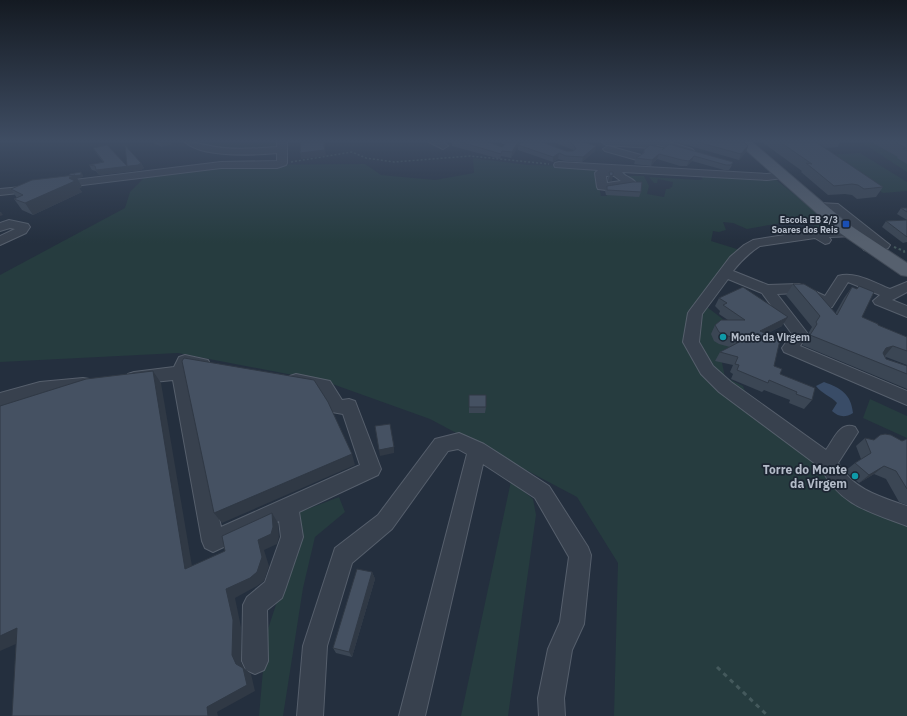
<svg xmlns="http://www.w3.org/2000/svg" width="907" height="716" font-family="'IBM Plex Sans',sans-serif">
	<style>
		.green { fill: #263c3f }
		.water { fill: #394c67 }
		.lines { fill: none; stroke-linecap: round; stroke-linejoin: round }
		.minor-casing { stroke: #565f6c; stroke-width: 2 }
		.major-casing { stroke: #414a57; stroke-width: 2 }
		.path-far2 { stroke: #44595c; stroke-width: 1.5; stroke-dasharray: 2 2; stroke-linecap: butt }
		.path-far1 { stroke: #44595c; stroke-width: 2; stroke-dasharray: 2.5 2.5; stroke-linecap: butt }
		.path { stroke: #44595c; stroke-width: 3; stroke-dasharray: 4.5 4.5; stroke-linecap: butt }
		.minor { fill: #38414e; fill-rule: evenodd }
		.major { fill: #56606e; fill-rule: evenodd }
		.wall { fill: #3b4654 }
		.shaded-wall { fill: #303945 }
		.building { fill: #455162; stroke: #303945 }
		.transit-dot { fill: #1a4fb4; stroke: #1d2633; stroke-width: 1.5 }
		.culture-dot { fill: #0f9aa8; stroke: #1d2633; stroke-width: 1.5 }
		.labels { text-anchor: middle; dominant-baseline: central; stroke-width: 3.5; stroke-linejoin: round; paint-order: stroke }
		.far-poi-label { font-size: 9px; font-weight: bold; fill: #b4bcc9; stroke: #1d2633; text-anchor: end }
		.poi-label { font-size: 10px; font-weight: bold; fill: #b4bcc9; stroke: #1d2633; text-anchor: start }
		.near-poi-label { font-size: 12px; font-weight: bold; fill: #b4bcc9; stroke: #1d2633; text-anchor: end }
	</style>
	<rect width="100%" height="100%" fill="#242f3e"/>
	<path class="green" d="M195 142H277L276 149 232 151Z
		M861 142H894L876 145 901 158 907 163V172Z
		M860 153 907 182V191L883 193 826 155Z
		M473 158 528 165 595 167 601 196H607V193L640 183 625 177V176H644L649 186 647 194 664 197 666 189H671L669 188 672 187 673 182 658 179 657 183H654L649 177 700 180 703 179 700 176 775 179 818 213 834 227H828L831 231 816 233 814 224 804 219 747 229 733 223 723 222 726 230 719 232 713 231 711 241 740 250 728 263 687 340 706 372 907 522V716H614L618 563 577 497 430 419 324 381 178 353 0 362V275L125 208 130 192 149 173 221 165 365 164 381 175 435 180 474 173Z
		M707 307 749 339 721 358 725 377 743 386 746 394 721 377 705 356 698 344 697 318Z
		M870 399 907 416V438L863 418Z
		M511 481 533 499 536 515 508 716H461Z
		M339 497 345 512 315 537 303 588 283 716H259L266 635 298 538 297 513Z"/>
	<path class="water" d="M824 382C841 388 851 394 853 413 845 418 839 417 832 411L837 403C831 396 822 394 816 386Z"/>
	<g class="lines">
		<defs>
			<path id="minor" d="M185 142C199 142 210 147 224 148 242 150 259 148 277 147V142H287V163L286 165 277 168H221L58 188 53 185 58 182 221 162 277 161V153C254 155 203 158 185 142Z
				M429 142H443L448 146 443 149Z
				M602 142H669L692 149 694 151 689 154 658 145 651 148 606 145Z
				M608 146 641 155 642 157 637 160 605 151 603 149Z
				M559 162 767 174 783 172 788 175 783 178 767 180 622 172C625 177 633 178 636 183L635 185 606 190 598 189 597 187 595 173 598 170 555 167 554 165 555 163ZM606 176H614L621 181 607 183Z
				M33 186 37 187 38 189 37 191 0 195V189Z
				M819 203 838 204 890 245 888 248C881 250 871 252 864 250L862 247 864 244 873 243 831 209 815 208 813 206 815 204Z
				M9 220 28 224 30 227 26 233 0 245V236L15 229 10 228 0 231V223Z
				M850 229 854 230 856 233 854 236 829 237 831 240 829 243 825 244 815 238 760 246C749 253 741 261 733 271L768 285 799 284 825 296 838 276C856 271 874 283 890 289L907 282V292L892 300 907 306V317L875 304 873 301 880 295 848 282 832 307 827 309 797 293 777 294 808 334 800 346 907 391V405L784 352 782 348 792 334 762 293 728 279 702 314 699 342 713 366 731 382 826 450C834 439 840 421 855 427L858 432 838 463C852 489 881 497 907 506V526C871 512 840 506 821 468L719 392 701 374 683 342 688 313 690 310 730 257 744 245 753 240 817 230Z
				M185 355 208 360 210 364 208 368 202 370 190 368 188 373 221 527 360 465 343 414 332 412 318 391 290 384 288 380 290 376 296 374 330 381 342 400 349 399 355 401 381 469 378 475 299 512 303 537 285 590 282 598 267 610 268 661 264 670 255 674 246 670 242 661 243 605 247 597 265 582 281 537 279 521 213 552 205 548 202 541 173 380 134 384 128 382 126 378 128 374 134 372 174 367 179 357Z
				M83 378 89 379 91 384 89 389 40 396 0 407V393L40 382Z
				M459 433 484 444 549 486 588 547 591 555 584 624 572 650 564 698 565 716H539L538 698 548 649 560 622 569 557 535 498 483 464 425 716H399L467 454 458 449 448 451 392 529 352 563 327 646 323 716H297L303 646 335 548 378 515 435 439Z"/>
			<path id="major" d="M737 142H752L848 224 907 263V276L901 275 837 231Z"/>
		</defs>
		<use href="#minor" class="minor-casing"/>
		<use href="#major" class="major-casing"/>
		<path class="path-far2" d="M291 162 352 152 366 158 394 162 470 156 549 164"/>
		<path class="path-far1" d="M894 247 904 251 905 255"/>
		<path class="path" d="M717 667 768 716"/>
		<use href="#minor" class="minor"/>
		<use href="#major" class="major"/>
	</g>
	<path class="wall" d="M151 142H170L171 144 162 147Z
		M452 142H488L502 147 505 145 499 142H519V145L566 151H573V150L554 142H584L595 151 582 162 565 161 558 159 553 162 518 150V146L511 158 501 156 500 159 452 146Z
		M676 142H744L748 146 746 152 739 160Z
		M762 142H840L838 147 824 148 883 187 876 197 857 199 852 195 845 194 828 195 801 172 802 171Z
		M871 142H907V164L897 158 898 157Z
		M93 148 127 166 141 163 144 168 141 170 99 175 96 171 92 170 89 165 103 162 96 153Z
		M664 148 733 162 731 167 729 170H724L692 161 687 166H680L657 159 651 166 634 164 636 158 643 153 644 150Z
		M609 172 612 181H608V178Z
		M83 175V177L77 178 82 187 79 188 82 192 33 215 22 210 14 199 17 198 11 189 69 176Z
		M607 186 641 192 639 197 606 195 605 191Z
		M901 208H907V242L903 243 882 227 886 221 907 220 897 214Z
		M793 284 835 314 844 298 852 287 857 289 859 286 862 317 878 325 907 337V365L886 357V359L907 366V389L802 345 809 335V332L812 327 786 295Z
		M719 298 782 326 766 334 774 366 780 374 812 400 804 409 789 403 790 400 764 390 762 392 731 379 733 374 730 372 733 365 715 361 720 352 730 347 719 344 714 341 711 334 715 325 728 320 719 314 720 311 715 306Z
		M469 395 486 407 485 413H469Z
		M865 438 874 440 902 441 907 439V505L899 502 886 479 874 474 859 483 845 471 855 463 861 459 856 446Z
		M372 572 375 579 352 657 336 653 333 648Z"/>
	<path class="shaded-wall" d="M160 142H170L171 144 162 147Z
		M324 142H325V150L326 156 301 159 300 153 324 146Z
		M518 142H519V146L511 158 512 152Z
		M596 146 595 151 582 162 583 157Z
		M748 146 746 152 739 160 741 154Z
		M559 153 558 159 553 162V157Z
		M659 154 657 159 651 166 652 160Z
		M694 156 692 161 687 166 689 161Z
		M141 163 144 168 141 170 99 175 96 170Z
		M81 172 83 175V177L77 178 82 187 79 188 82 192 33 215 25 203 69 178Z
		M613 175 612 181H608L610 176Z
		M0 212H1L3 215 0 216Z
		M788 317 782 326 754 340 760 331Z
		M893 346 884 357 877 359 886 348Z
		M153 371 161 383 194 578 185 569Z
		M394 447V453L380 456 379 450Z
		M352 454 355 465 222 523 214 513Z
		M884 466 874 474 859 483 869 475Z
		M272 513 278 523 279 537 277 544 264 550 269 566 264 581 257 586 235 598 241 627V662L244 668 251 674 255 691 217 712 218 716H208L207 707 236 664 232 655 226 589 258 540Z
		M372 572 375 579 352 657 349 652Z
		M17 628 34 636 0 651V636Z"/>
	<path class="building" d="M301 142H324V146L325 150 300 153Z
		M460 142H488L502 147 508 142H518L512 152 502 151 501 154Z
		M523 142H542L566 151H573L576 149 573 144 568 142H584L596 146 583 157 566 156 559 153 553 157 518 145Z
		M697 142H744L748 146 741 154Z
		M780 142H816L883 187 864 189 858 185 852 184 834 186 806 163 812 164Z
		M895 142H907V151L903 149 906 148Z
		M669 144 733 162 731 165H726L694 156 689 161 682 160 659 154 652 160 636 158 644 153V150L650 145 664 148 662 150Z
		M107 145 127 166 125 145 141 163 138 165 96 170 95 166 89 165 104 162 93 148Z
		M81 172V175L69 176 70 174Z
		M609 172H613V175L610 176Z
		M75 175 69 178 75 181 25 203 14 199 23 195 11 189 32 180Z
		M633 182H642L641 192 607 190V186Z
		M901 208H907V212Z
		M907 220V237L886 221Z
		M793 284H804L816 291 837 315 852 287 857 289 859 286 874 292 862 317 878 324V325L907 337V351L893 346 886 348 883 353 886 359 907 366V374L810 335 817 324 816 322 820 316Z
		M743 287 788 317 760 331 780 340 774 366 782 369 780 374 815 388 812 400 796 394 797 392 769 380 768 383 737 370 739 365 735 364 738 357 720 352 743 340 724 335 719 332 715 325 721 320H745L723 305 727 303 719 298Z
		M184 358 314 380 328 402 352 454 214 513 182 361Z
		M153 371 185 569 225 551 222 536 272 513 273 527 271 534 258 540 262 557 257 572 250 578 226 589 233 620 232 655 236 664 243 668 247 685 207 707 208 716H12L17 628 0 636V406L86 379Z
		M469 395H486V407H469Z
		M390 424 394 447 379 450 375 426Z
		M885 434 891 435 902 441 907 439V489L896 471 884 466 869 475 855 463 871 453 865 438 874 440 880 435Z
		M357 569 372 572 349 652 333 648Z"/>
	<linearGradient id="sky" x2="0" y2="1"><stop stop-color="#141a22"/><stop offset="0.58" stop-color="#3f4d63"/><stop offset="1" stop-color="#3f4d63" stop-opacity="0"/></linearGradient>
	<rect width="907" height="243" fill="url(#sky)"/>
	<rect class="transit-dot" x="842" y="220" width="8" height="8" rx="2"/>
	<g class="culture-dot">
		<circle cx="723" cy="337" r="4"/>
		<circle cx="855" cy="476" r="4"/>
	</g>
	<g class="labels">
		<g class="far-poi-label">
			<text x="838" y="219">Escola EB 2/3<tspan x="838" dy="10">Soares dos Reis</tspan></text>
		</g>
		<g class="poi-label">
			<text x="731" y="337">Monte da Virgem</text>
		</g>
		<g class="near-poi-label">
			<text x="847" y="469">Torre do Monte<tspan x="847" dy="14">da Virgem</tspan></text>
		</g>
	</g>
</svg>
